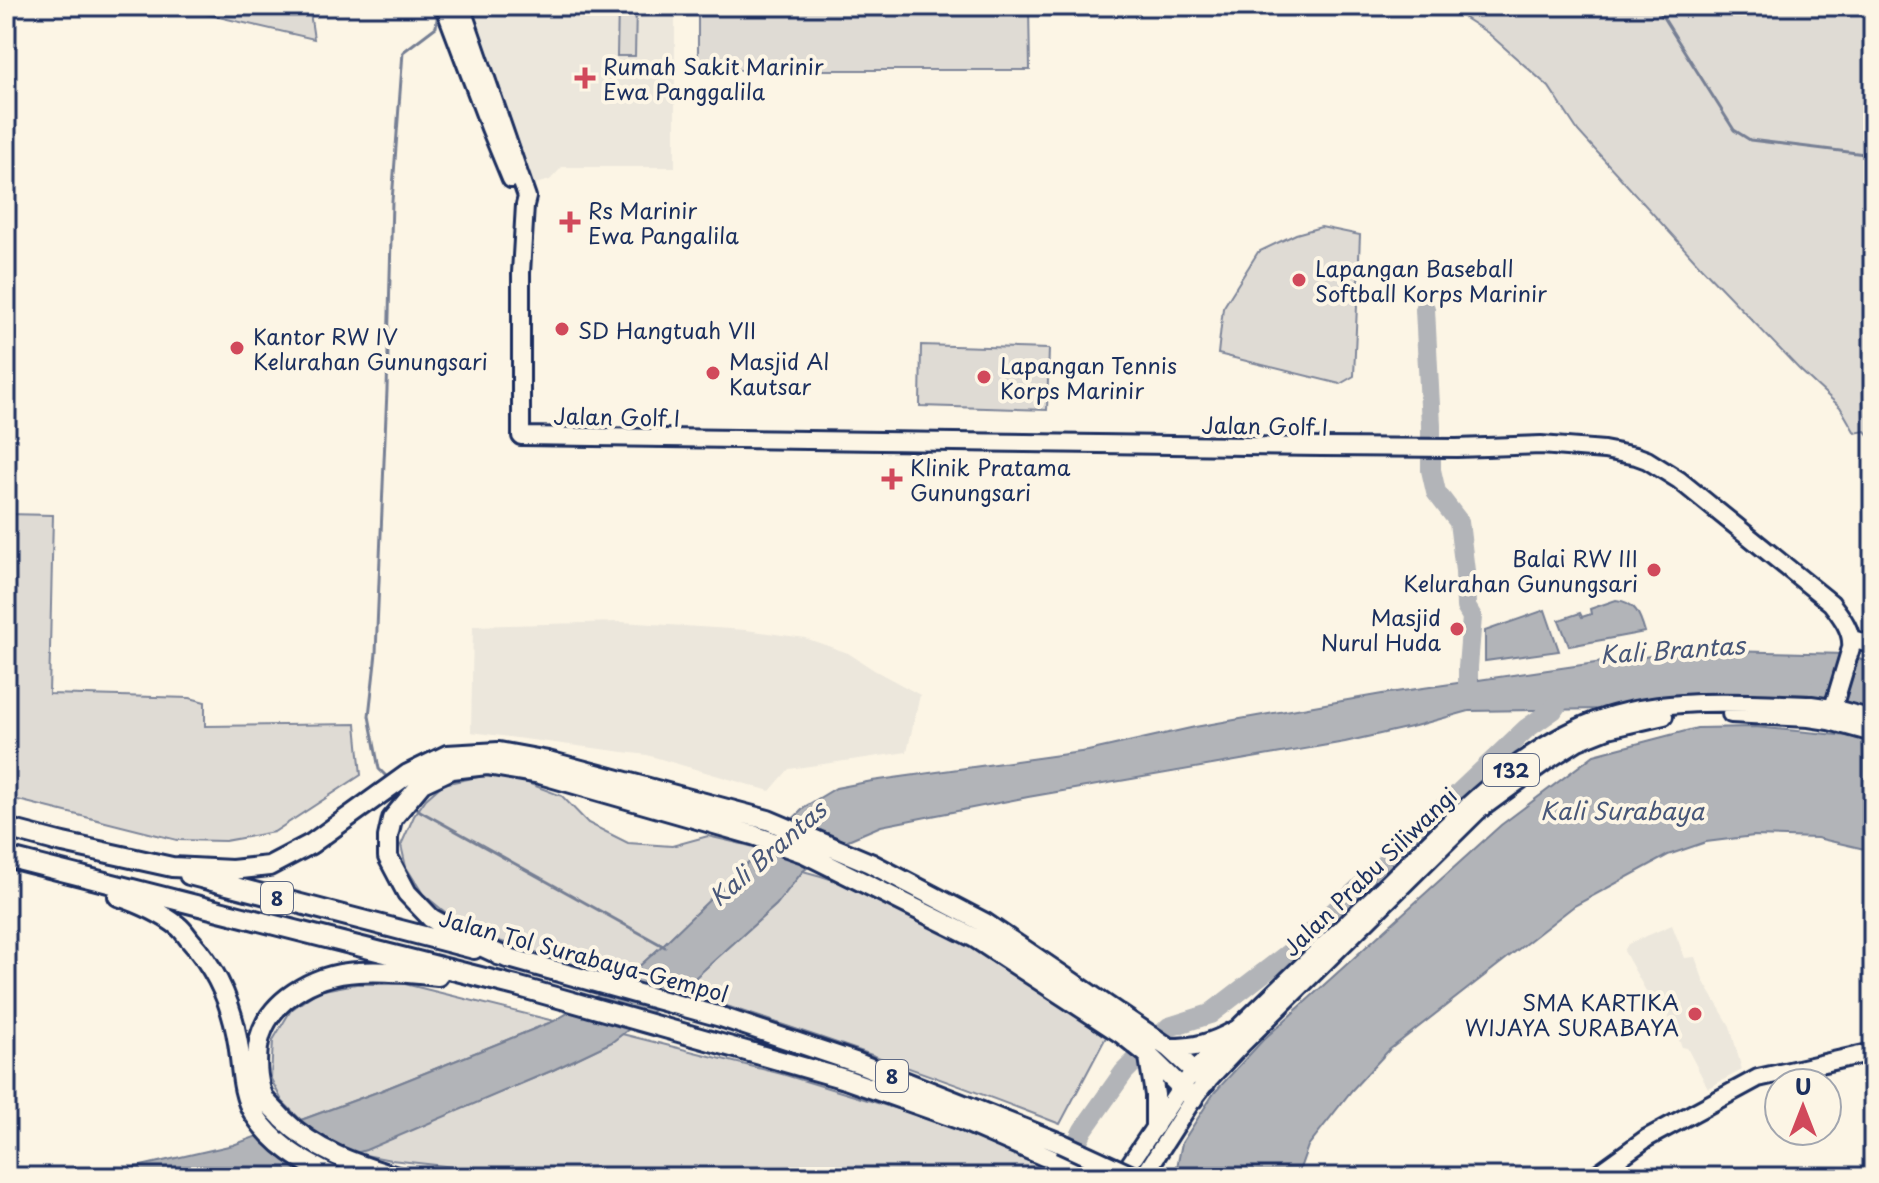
<svg xmlns="http://www.w3.org/2000/svg" width="1879" height="1183" font-family="'Playpen Sans',sans-serif">
	<style>
		.built { fill: #ece7dc }
		.green { fill: #dfdbd4; stroke: #7d8599; stroke-width: 2 }
		.water { fill: #b2b4b8; stroke: #767f94; stroke-width: 2 }
		.lines { fill: none; stroke-linecap: round; stroke-linejoin: round }
		.stream { stroke: #767f94; stroke-width: 3 }
		.river { stroke: #b2b4b8; stroke-width: 20 }
		.major-casing { stroke: #1b2f5e; stroke-width: 22 }
		.highway-casing { stroke: #1b2f5e; stroke-width: 24 }
		.major { stroke: #fcf5e5; stroke-width: 16 }
		.highway { stroke: #fcf5e5; stroke-width: 18 }
		.highway-bridge-casing { stroke: #1b2f5e; stroke-width: 24; stroke-linecap: butt }
		.highway-bridge { stroke: #fcf5e5; stroke-width: 18 }
		.poi-dot { fill: #d1495b; stroke: #fcf5e5; stroke-width: 3 }
		.labels { text-anchor: middle; dominant-baseline: central; stroke-width: 8; stroke-linejoin: round; paint-order: stroke }
		.shield { fill: #fcf5e5; stroke: #5e6a86; stroke-width: 2 }
		.shield-label { font-size: 20px; font-weight: bold; fill: #1b2f5e }
		.poi-label { font-size: 22px; fill: #1b2f5e; stroke: #fcf5e5; text-anchor: start }
		.street-label { font-size: 22px; fill: #1b2f5e; stroke: #fcf5e5 }
		.water-label { font-size: 24px; font-style: italic; fill: #485779; stroke: #fcf5e5 }
	</style>
	<rect width="100%" height="100%" fill="#fcf5e5"/>
	<filter id="ink" filterUnits="userSpaceOnUse"><feTurbulence type="fractalNoise" baseFrequency=".0125" numOctaves="2"/><feDisplacementMap in="SourceGraphic" scale="16" xChannelSelector="R" yChannelSelector="G"/><feConvolveMatrix kernelMatrix="1 2 1 2 8 2 1 2 1" color-interpolation-filters="sRGB"/></filter>
	<g filter="url(#ink)">
		<path class="built" d="M469 6H675V167H562L550 180 531 185Z
			M621 622 746 630 805 638 848 653 874 670 920 695 907 752 789 769 770 791 647 755 471 732 473 626Z
			M1672 925 1685 958 1695 957 1704 982 1730 1026 1742 1070 1708 1088 1687 1048 1682 1047 1660 1000 1652 1002 1624 951 1628 944Z"/>
		<path class="green" d="M171 6H309L314 39Z
			M618 6H636L635 56H617Z
			M698 6H1029L1030 70H698Z
			M1446 6H1873V441L1865 431 1855 433 1840 407 1799 369 1701 267 1578 131 1549 87 1488 33Z
			M1321 227 1360 235 1354 376 1340 384 1218 354 1223 308 1258 252 1296 234Z
			M921 345 1049 349 1047 410 920 406Z
			M6 514 53 515 49 694 190 698 205 702V726L356 724 361 775 274 832 225 841 177 840 6 797Z
			M483 776 517 779 562 796 588 823 628 843 672 846 708 836 763 849 664 944 624 980 483 936 451 917 423 894 406 867 401 845 414 816 426 799 443 784Z
			M803 871C916 900 1011 972 1106 1037L1060 1124C935 1075 808 1032 680 991L776 905Z
			M356 984H405L554 1021 380 1091 301 1120 282 1101 271 1079 273 1040 291 1010 318 991Z
			M622 1034 782 1074 940 1122 1045 1168 1042 1177H544L391 1160 355 1153 551 1071 612 1042Z"/>
		<path class="water" d="M1616 600C1636 602 1640 615 1645 632L1569 646 1559 620 1580 613 1582 617 1591 614 1590 609Z
			M1545 610 1559 651 1485 661V631Z
			M1724 651 1845 654 1873 664V708L1835 695 1775 694 1659 697 1608 709 1469 711 1415 726 1345 742 1028 797 881 826 848 840 803 871 776 905 686 986 612 1042 551 1071 366 1150 275 1177H93L233 1145 380 1091 554 1021 624 980 664 944 806 806 836 788 872 781 1088 751 1195 727 1382 694 1616 660 1669 654Z
			M1755 727 1848 736 1873 743V851L1817 838 1754 836 1706 842 1668 855 1574 906 1389 1050 1352 1090 1308 1146 1297 1177H1175L1182 1143 1214 1093 1263 1040 1501 825 1594 755 1697 728Z"/>
		<g class="lines">
			<path class="stream" d="M1656 6 1734 130 1750 140 1873 155
				M1873 170 1871 175 1873 181
				M390 780 379 769 369 716 376 653 387 390 392 201 403 52 436 27 438 11 436 6
				M414 805 420 811 665 947"/>
			<path class="river" d="M1425 309 1431 425V470L1436 492 1459 522 1465 571 1466 607 1472 617 1468 667V699
				M1818 690 1859 704 1873 698
				M1060 1177 1083 1130 1124 1072 1169 1027 1210 1014 1297 947 1526 729 1553 710 1568 688"/>
			<defs>
				<path id="major" d="M444 6 490 128 511 179
					M461 6 527 197 525 205 521 273V436L1322 447 1457 448 1541 445 1604 450 1636 456 1647 460 1679 480 1831 603C1841 616 1853 631 1851 648L1829 721
					M1852 639 1873 645
					M1731 714 1809 718 1829 721 1873 733
					M1121 1177 1182 1086 1195 1070C1257 1009 1320 949 1382 889 1447 826 1518 745 1606 717 1668 697 1747 703 1811 705L1832 708 1873 719
					M1143 1177 1193 1099 1206 1082 1243 1043 1478 811 1545 762 1578 741 1608 729 1664 716
					M1593 1177 1647 1138 1758 1078 1873 1052"/>
				<path id="highway" d="M6 828 63 843
					M54 841 172 867 232 870 269 866 311 844 408 774 447 755 499 752 548 761 768 820 870 863 985 923 1169 1048 1206 1082
					M6 857 516 986 845 1079 961 1120 1092 1177
					M189 875 474 949
					M118 896C139 903 160 912 178 926 183 930 186 935 190 940 217 970 232 1004 238 1043 242 1066 241 1094 254 1114 274 1145 303 1162 335 1177
					M498 955 721 1017 858 1063 1060 1143
					M507 958 483 947 431 918 407 893 388 857V837L392 819 422 783 452 769 487 765 540 774 753 835 804 853 975 938 1122 1034 1146 1053 1193 1099
					M1169 1048C1196 1048 1211 1044 1235 1031
					M1149 1057 1155 1095V1126
					M397 1177C354 1164 315 1151 283 1119 278 1113 271 1107 266 1101 257 1087 256 1064 258 1047 264 1001 315 974 358 972 384 970 412 973 438 976"/>
			</defs>
			<use href="#major" class="major-casing"/>
			<use href="#highway" class="highway-casing"/>
			<use href="#major" class="major"/>
			<use href="#highway" class="highway"/>
			<defs>
				<path id="highway-bridge" d="M1060 1143 1134 1177"/>
			</defs>
			<use href="#highway-bridge" class="highway-bridge-casing"/>
			<use href="#highway-bridge" class="highway-bridge"/>
		</g>
	</g>
	<g class="poi-dot">
		<path d="M581 66h8v8h8v8h-8v8h-8v-8h-8v-8h8z"/>
		<path d="M566 210h8v8h8v8h-8v8h-8v-8h-8v-8h8z"/>
		<circle cx="1299" cy="280" r="8"/>
		<circle cx="562" cy="329" r="8"/>
		<circle cx="237" cy="348" r="8"/>
		<circle cx="713" cy="373" r="8"/>
		<circle cx="984" cy="377" r="8"/>
		<path d="M888 467h8v8h8v8h-8v8h-8v-8h-8v-8h8z"/>
		<circle cx="1654" cy="570" r="8"/>
		<circle cx="1457" cy="629" r="8"/>
		<circle cx="1695" cy="1014" r="8"/>
	</g>
	<g class="labels">
		<g class="shield">
			<rect x="1483" y="754" width="56" height="32" rx="6"/>
			<rect x="261" y="882" width="32" height="32" rx="6"/>
			<rect x="876" y="1060" width="32" height="32" rx="6"/>
		</g>
		<g class="shield-label">
			<text x="1511" y="770">132</text>
			<text x="277" y="898">8</text>
			<text x="892" y="1076">8</text>
		</g>
		<g class="poi-label">
			<text x="603" y="65">Rumah Sakit Marinir<tspan x="603" dy="25">Ewa Panggalila</tspan></text>
			<text x="588" y="209">Rs Marinir<tspan x="588" dy="25">Ewa Pangalila</tspan></text>
			<text x="1315" y="267">Lapangan Baseball<tspan x="1315" dy="25">Softball Korps Marinir</tspan></text>
			<text x="578" y="329">SD Hangtuah VII</text>
			<text x="253" y="335">Kantor RW IV<tspan x="253" dy="25">Kelurahan Gunungsari</tspan></text>
			<text x="729" y="360">Masjid Al<tspan x="729" dy="25">Kautsar</tspan></text>
			<text x="1000" y="364">Lapangan Tennis<tspan x="1000" dy="25">Korps Marinir</tspan></text>
			<text x="910" y="466">Klinik Pratama<tspan x="910" dy="25">Gunungsari</tspan></text>
			<text x="1638" y="557" text-anchor="end">Balai RW III<tspan x="1638" dy="25">Kelurahan Gunungsari</tspan></text>
			<text x="1441" y="616" text-anchor="end">Masjid<tspan x="1441" dy="25">Nurul Huda</tspan></text>
			<text x="1679" y="1001" text-anchor="end">SMA KARTIKA<tspan x="1679" dy="25">WIJAYA SURABAYA</tspan></text>
		</g>
		<g class="street-label">
			<text transform="translate(617 416) rotate(1)">Jalan Golf I</text>
			<text transform="translate(1265 425) rotate(1)">Jalan Golf I</text>
			<text transform="translate(1369 871) rotate(-44)">Jalan Prabu Siliwangi</text>
			<text transform="translate(584 955) rotate(15)">Jalan Tol Surabaya–Gempol</text>
		</g>
		<g class="water-label">
			<text transform="translate(1672 649) rotate(-4)">Kali Brantas</text>
			<text x="1622" y="810">Kali Surabaya</text>
			<text transform="translate(767 853) rotate(-41)">Kali Brantas</text>
		</g>
	</g>
	<rect width="1879" height="1183" fill="none" stroke="#fcf5e5" stroke-width="32"/>
	<rect x="16" y="16" width="1847" height="1151" fill="none" stroke="#1b2f5e" stroke-width="3" filter="url(#ink)"/>
	<g transform="translate(1803 1107)"><circle r="38" fill="#fcf5e5" stroke="#a2a6af" stroke-width="2"/>
	<path d="M0-6L14 30L0 20L-14 30Z" fill="#d1495b"/>
	<text y="-12" font-size="22" font-weight="bold" text-anchor="middle" fill="#1b2f5e">U</text>
	</g>
</svg>
